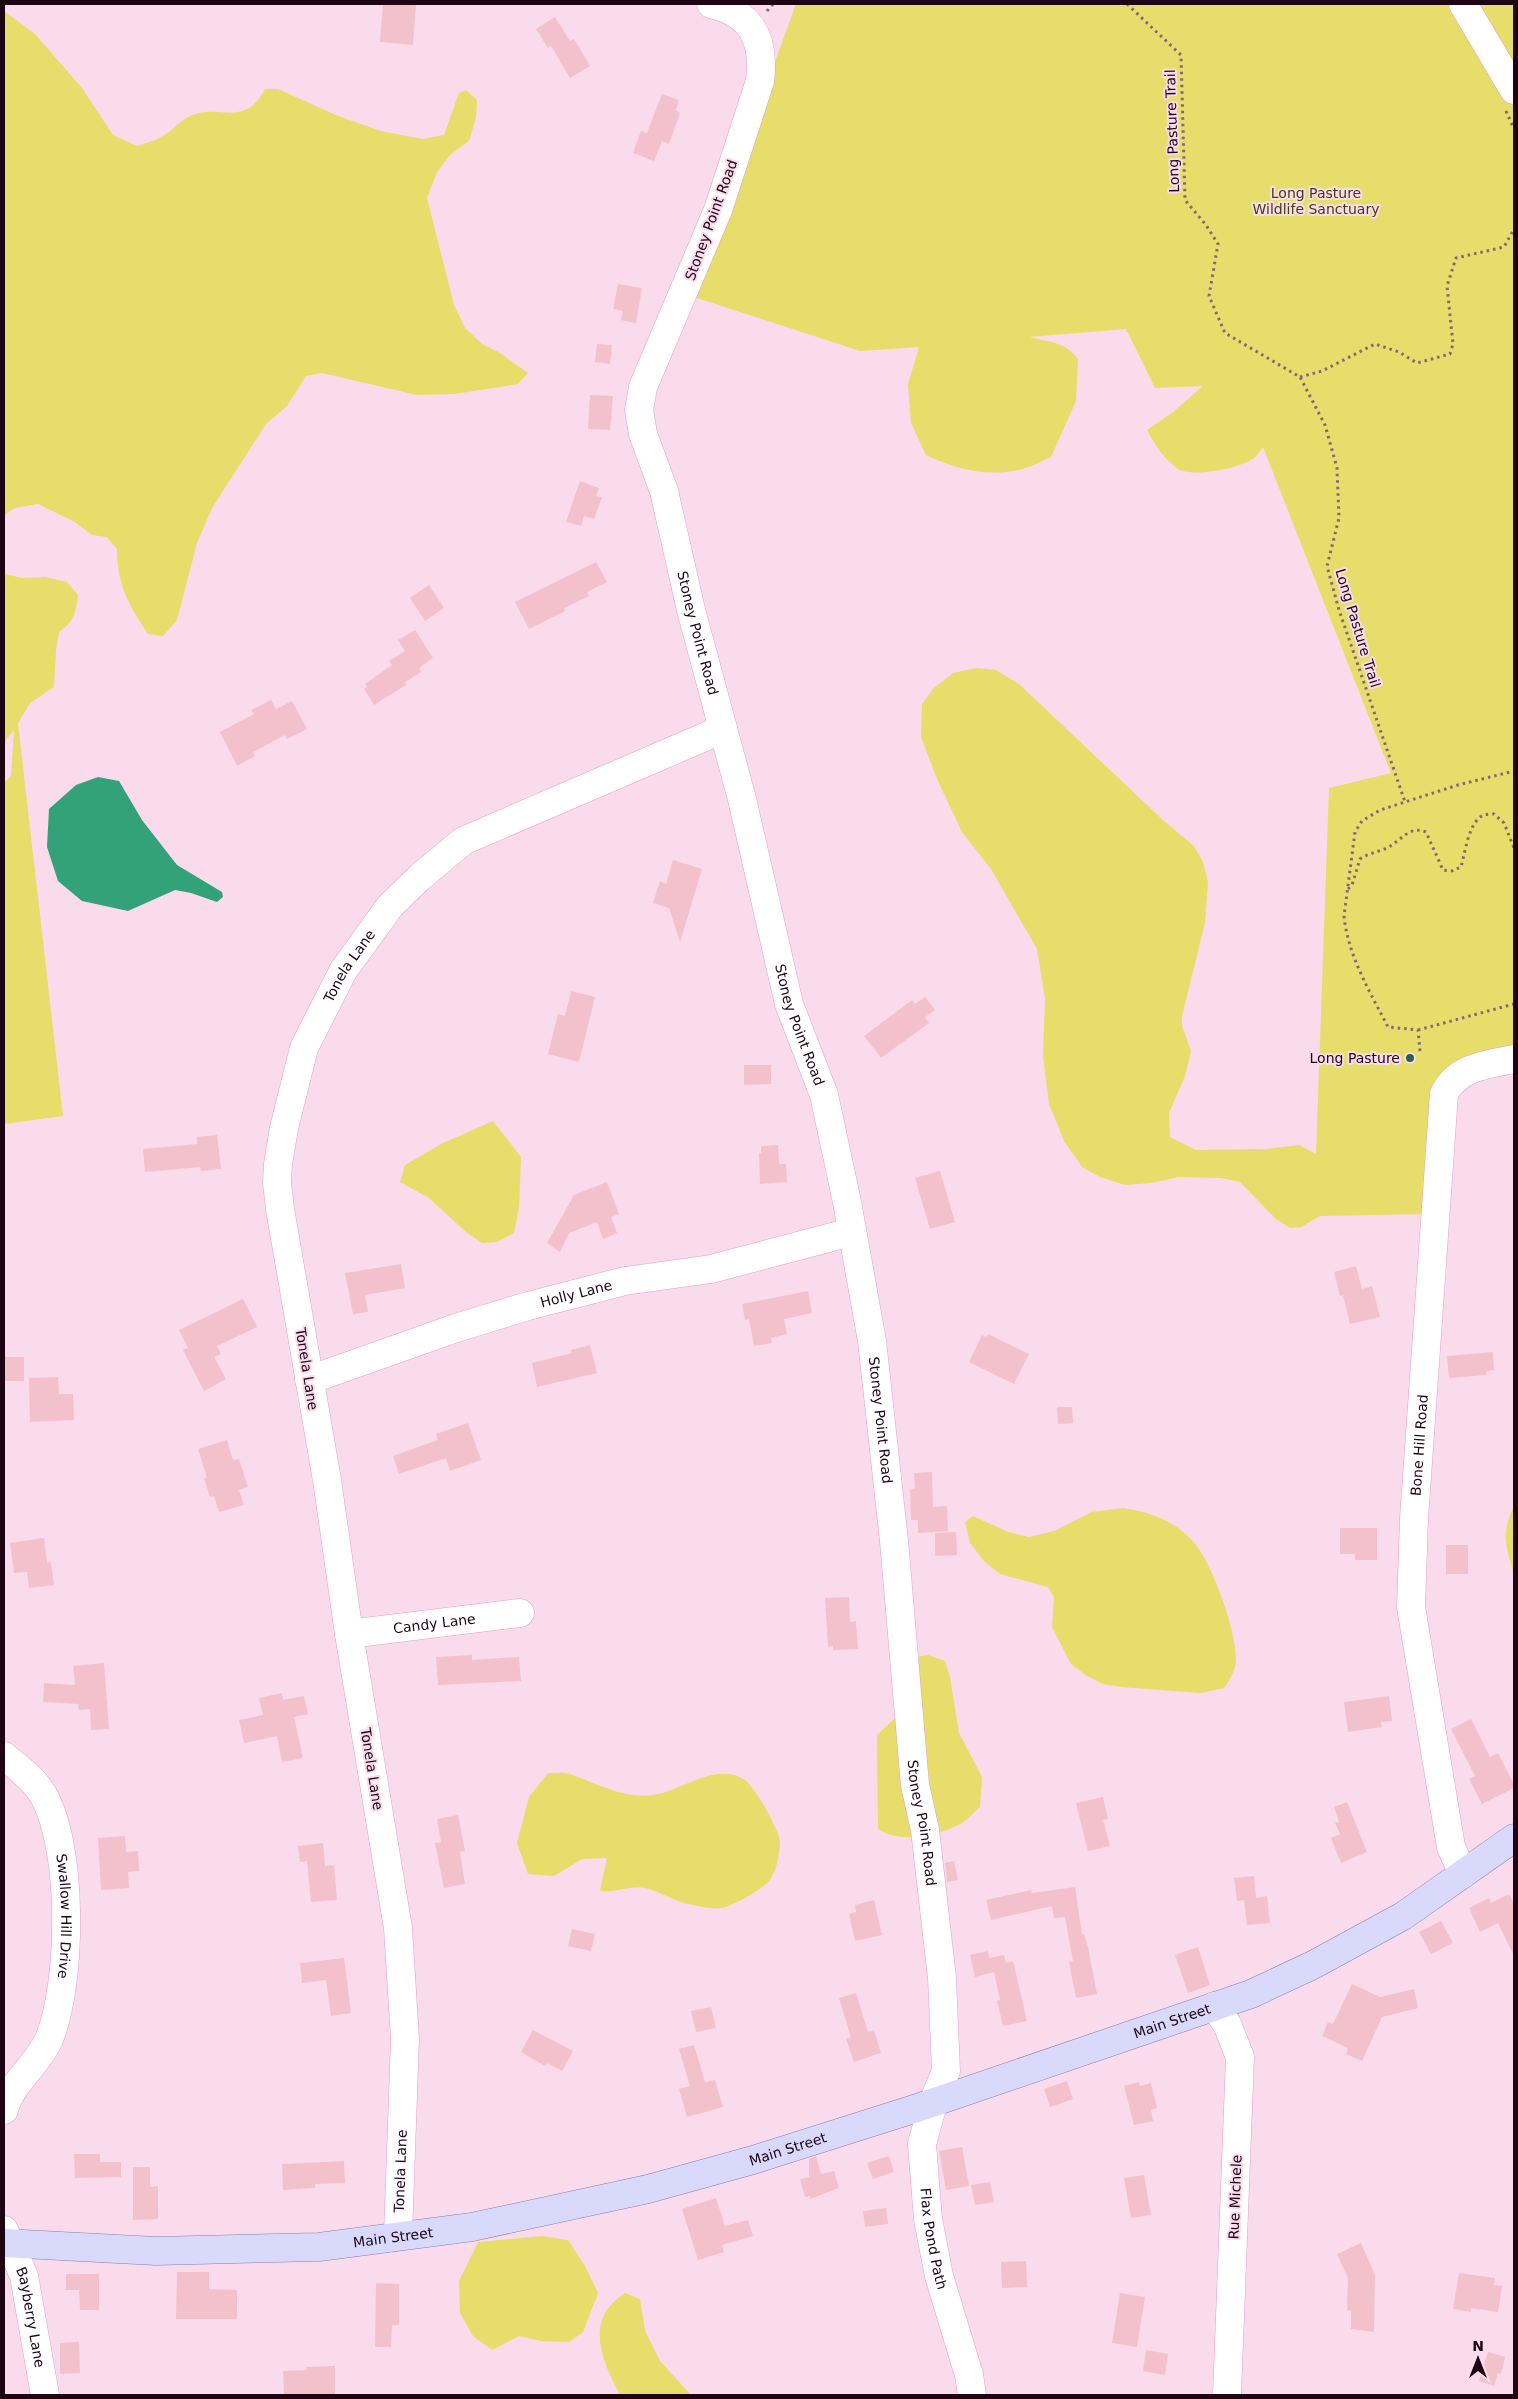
<svg xmlns="http://www.w3.org/2000/svg" width="1518" height="2399" font-family="'DejaVu Sans',sans-serif">
	<style>
		.green { fill: #e6dd6a }
		.water { fill: #33a27a }
		.building { fill: #f3c1cb }
		.lines { fill: none; stroke-linecap: round; stroke-linejoin: round }
		.minor-casing { stroke: #e59ec6; stroke-width: 29 }
		.major-casing { stroke: #877fa8; stroke-width: 29 }
		.path { stroke: #836877; stroke-width: 3; stroke-dasharray: 2.5 4; stroke-linecap: butt }
		.minor { stroke: #fff; stroke-width: 28 }
		.major { stroke: #d9d9fb; stroke-width: 28 }
		.poi-dot { fill: #28624b; stroke: #fadbeb; stroke-width: 2 }
		.labels { text-anchor: middle; dominant-baseline: central; stroke-width: 4; stroke-linejoin: round; paint-order: stroke }
		.street-label { font-size: 14px; fill: #1d0514; stroke: #fadbeb }
		.park-label { font-size: 14px; fill: #433f09; stroke: #fadbeb }
		.poi-label { font-size: 14px; fill: #1d0514; stroke: #fadbeb; text-anchor: end }
	</style>
	<rect width="100%" height="100%" fill="#fadbeb"/>
	<path class="green" d="M796 4H1514V1046C1488 1052 1456 1052 1440 1077L1427 1214 1320 1216 1301 1227 1290 1228 1276 1219 1240 1182 1221 1178 1178 1177 1152 1183 1125 1185 1100 1177 1082 1167 1064 1141 1049 1104 1043 1056 1045 999 1037 949 991 869 962 832 937 779 921 737 922 704 934 688 953 673 977 668 996 670 1019 684 1165 822 1194 846 1203 862 1208 882 1205 923 1182 1016V1026L1191 1051 1185 1076 1169 1113 1170 1137 1196 1150 1265 1149 1299 1145 1316 1154 1329 788 1391 773 1263 447C1260 451 1257 456 1253 459 1239 468 1193 478 1178 469 1164 459 1155 445 1147 430L1173 412 1203 386 1155 388 1126 329 1029 337C1048 342 1065 341 1078 359L1076 401 1051 457C1041 461 1032 467 1022 469 989 478 955 469 926 455L911 423 908 384 919 347 860 351 694 297 718 219Z
		M4 11 35 34 82 88 113 135 137 146C146 143 158 140 166 134 174 129 181 120 190 116 218 102 244 130 265 89H278L338 116 381 131 422 139 444 135 459 93 466 90 477 100 476 117 469 141 450 155 437 172 427 198 454 305 465 328 482 344 500 353 528 373 518 384 455 394 417 395 322 373 306 376 287 406 266 424 212 508 197 543 177 620 163 636 148 634C129 605 117 585 117 549L107 537 92 535 75 522 38 504 15 508 4 515Z
		M4 574 23 578 45 577 67 582 78 595C76 612 74 622 59 632L56 650 54 687 30 703 18 723 63 1116 4 1124V783L11 776 14 730 6 740 4 749Z
		M493 1121 521 1157 519 1208 514 1233 497 1242 482 1243 466 1232 429 1198 400 1182 405 1165 441 1144Z
		M1514 1506V1573C1505 1546 1501 1533 1514 1506Z
		M1123 1508C1150 1512 1172 1520 1191 1539 1211 1559 1237 1632 1236 1660 1236 1669 1229 1681 1224 1688L1201 1693 1121 1687 1103 1684 1087 1676 1071 1664 1052 1627 1054 1597 1048 1587 1000 1574 984 1561 970 1543 965 1522 973 1516 1008 1532 1029 1537 1054 1531 1092 1512Z
		M928 1655 945 1661 950 1677 959 1733 982 1777 980 1807C974 1812 968 1819 962 1823 939 1836 900 1844 878 1829L877 1735 895 1718 897 1697 917 1657Z
		M548 1773C555 1773 564 1772 570 1774 599 1784 626 1801 658 1794 685 1788 718 1762 745 1780 754 1786 781 1832 780 1843 779 1855 777 1872 768 1882 761 1890 732 1906 722 1908 712 1910 694 1905 684 1903 671 1899 658 1891 645 1888 630 1885 616 1893 600 1891L607 1858 582 1859 554 1876 528 1874 517 1843 529 1797Z
		M542 2236 568 2240 585 2266 598 2293 583 2332 569 2342 541 2341 519 2336 492 2350 473 2336 460 2313 459 2281 478 2242Z
		M625 2293 640 2299 645 2331 660 2361 691 2395H620C602 2360 583 2320 625 2293Z"/>
	<path class="water" d="M98 777 119 781 142 820 177 865 222 892 223 897 217 902 191 893 175 890 128 911 82 901 58 881 47 847 49 809 76 785Z"/>
	<path class="building" d="M383 4H416L413 45 380 42Z
		M555 17 570 41 574 39 590 66 570 78 551 46 548 48 536 29Z
		M662 94 679 100 676 110 680 113 669 144 662 141 654 161 633 153 641 131 647 133Z
		M618 284 642 288 636 323 621 320 623 311 613 309Z
		M597 344 612 345 610 364 595 362Z
		M590 395 613 396 610 430 588 429Z
		M580 481 599 488 596 496 602 497 594 519 584 516 581 526 566 522Z
		M596 562 607 582 587 592 589 596 564 608 565 611 529 629 515 602Z
		M429 585 444 608 425 621 410 598Z
		M415 630 433 658 419 668 421 672 405 682 406 685 374 705 364 689 367 687 365 684 392 665 389 661 405 651 398 640Z
		M271 700 276 709 292 701 307 729 287 739 285 735 253 752 255 756 237 766 220 732 254 714 251 710Z
		M673 860 702 869 680 942 669 908 653 903 660 881 666 884Z
		M571 991 595 997 579 1062 548 1054 558 1014 565 1016Z
		M925 997 935 1010 925 1017 929 1023 881 1058 864 1036 912 1000 915 1004Z
		M744 1065H771V1084L744 1085Z
		M217 1135 221 1169 201 1171 200 1167 145 1172 143 1149 197 1144V1137Z
		M778 1145 779 1164H786L787 1182 760 1184 759 1153H761V1146Z
		M940 1171 955 1222 930 1229 915 1178Z
		M607 1182 619 1214 611 1217 617 1233 603 1239 597 1222 569 1233 560 1252 547 1243 574 1195Z
		M401 1264 405 1288 365 1295 368 1312 353 1314 345 1273Z
		M1356 1266 1362 1289 1372 1286 1380 1317 1350 1324 1343 1295 1340 1296 1334 1272Z
		M808 1291 812 1313 784 1319 787 1334 771 1338 772 1343 754 1346 749 1319 745 1320 742 1304Z
		M243 1299 257 1327 217 1346 221 1354 214 1357 226 1379 204 1391 183 1350 188 1348 179 1330Z
		M988 1334 1029 1354 1014 1384 969 1362 982 1335 986 1337Z
		M590 1345 597 1373 537 1387 532 1363 572 1353 571 1350Z
		M1493 1352 1494 1370 1486 1371V1375L1449 1378 1447 1356Z
		M4 1357H24V1381H4Z
		M58 1377 59 1394H73L74 1420 30 1422 29 1378Z
		M1057 1407H1072L1073 1423 1058 1424Z
		M468 1423 481 1460 450 1471 446 1458 399 1474 393 1456 438 1440 436 1434Z
		M227 1440 233 1460 239 1459 248 1487 239 1490 244 1505 219 1512 214 1496 210 1497 204 1478H207L198 1449Z
		M932 1472 933 1507 947 1506 948 1531 918 1533V1520H911L910 1490 915 1489 914 1473Z
		M1340 1528H1377V1560H1355V1554H1340Z
		M956 1532 957 1555 935 1556V1533Z
		M44 1538 47 1563 51 1562 54 1585 29 1588 27 1572 14 1573 10 1543Z
		M1446 1545H1468V1574H1446Z
		M849 1597 850 1622 856 1621 858 1649 833 1650V1646L828 1647 825 1598Z
		M472 1655V1660L519 1657 521 1681 438 1685 436 1657Z
		M104 1663 109 1729 91 1730 90 1709 79 1710 78 1704 43 1702 44 1683 75 1685 73 1666Z
		M282 1693 283 1700 304 1696 308 1714 294 1717 303 1758 282 1762 277 1736 244 1743 239 1720 263 1715 259 1698Z
		M1389 1696 1392 1721 1381 1722 1382 1727 1348 1732 1344 1702Z
		M1471 1719 1490 1757 1498 1753 1514 1785V1788L1482 1804 1469 1779 1475 1776 1451 1729Z
		M1103 1797 1108 1819 1103 1820 1110 1846 1088 1851 1076 1803Z
		M1347 1802 1367 1852 1341 1863 1331 1838 1340 1834 1335 1823 1339 1822 1334 1807Z
		M458 1815 465 1851 460 1852 465 1884 444 1888 435 1843 441 1842 437 1819Z
		M125 1836 126 1852 138 1851 139 1871 128 1872 129 1888 101 1890 98 1838Z
		M323 1843 325 1866 334 1865 337 1900 311 1902 307 1861 300 1862 298 1846Z
		M954 1861 958 1880 947 1882 945 1863Z
		M1254 1876 1256 1898 1267 1896 1270 1923 1247 1925 1244 1900 1237 1901 1234 1878Z
		M1075 1887 1082 1935 1084 1934 1088 1947 1097 1994 1076 1998 1069 1962 1073 1961 1065 1917 1054 1918 1052 1906 991 1920 986 1900 1031 1890 1032 1893Z
		M1509 1894 1514 1904V1956L1498 1923 1480 1932 1469 1908 1489 1898 1491 1903Z
		M874 1900 882 1935 855 1941 849 1914 856 1912 855 1905Z
		M1441 1921 1453 1943 1431 1954 1419 1932Z
		M572 1929 595 1934 591 1951 568 1946Z
		M1198 1947 1210 1985 1188 1993 1175 1955Z
		M988 1951 989 1958 1004 1955 1006 1963 1013 1961 1027 2021 1003 2026 997 2001 1000 2000 994 1972 975 1977 970 1955Z
		M344 1958 351 2013 331 2016 326 1980 302 1983 300 1963Z
		M1352 1984 1380 1997 1414 1989 1418 2008 1382 2017 1362 2061 1346 2054 1348 2048 1322 2036 1328 2022 1333 2024Z
		M856 1993 868 2032 874 2030 881 2053 854 2062 846 2039 851 2037 839 1998Z
		M711 2007 716 2028 696 2032 691 2011Z
		M533 2030 573 2051 562 2071 547 2063 545 2066 521 2052Z
		M694 2045 705 2082 715 2080 723 2107 687 2117 679 2089 690 2086 679 2049Z
		M1067 2081 1073 2099 1050 2107 1044 2089Z
		M1139 2082 1140 2086 1151 2083 1157 2108 1151 2110 1153 2121 1134 2125 1124 2086Z
		M962 2147 969 2186 946 2190 939 2151Z
		M74 2154H100V2162H121V2177L75 2178Z
		M816 2156 821 2174 834 2171 839 2188 810 2199V2196L805 2197 800 2179 809 2177V2159Z
		M889 2156 894 2172 873 2179 867 2163Z
		M344 2161 345 2183 315 2184V2188L283 2190 282 2164Z
		M133 2167H150V2187L158 2186V2219L133 2220Z
		M1144 2175 1151 2215 1131 2218 1124 2178Z
		M990 2182 994 2202 975 2205 971 2185Z
		M716 2198 725 2226 748 2220 753 2236 722 2245 724 2252 698 2260 682 2209Z
		M886 2208 888 2224 865 2227 863 2211Z
		M1361 2243 1375 2275 1374 2332 1351 2329V2311L1347 2310 1348 2278 1337 2254Z
		M1026 2261 1027 2287 1002 2288 1001 2262Z
		M177 2272H209V2289L237 2290V2319H176Z
		M1459 2273 1495 2278 1494 2285 1502 2286 1498 2312 1471 2308V2312L1453 2309Z
		M66 2274H99V2310H80L79 2290H66Z
		M376 2283 399 2284V2325H392L391 2347H375Z
		M1120 2293 1145 2297 1137 2347 1112 2343Z
		M79 2342 80 2373 60 2374V2343Z
		M1146 2350 1168 2354 1165 2375 1143 2371Z
		M1488 2352 1505 2357 1501 2374 1498 2373 1494 2386 1479 2381Z
		M335 2366V2395H284L283 2371 307 2370 306 2367Z"/>
	<g class="lines">
		<defs>
			<g id="minor">
				<path id="s1" d="M711 4C752 13 765 40 760 81L718 210 643 387 639 410 643 434 664 491 691 610 742 799 789 1004 824 1095 847 1202 872 1341 894 1541 915 1785 925 1830 942 1978 946 2071 934 2100 922 2144 928 2219 939 2276 969 2375 972 2395"/>
				<path d="M1463 4 1514 90"/>
				<path id="s2" d="M309 1380 456 1328 528 1306 625 1281 711 1269 851 1232"/>
				<path id="s3" d="M349 1634 520 1613"/>
				<path id="s4" d="M4 1756C17 1767 33 1778 42 1793 74 1845 72 1984 49 2039 38 2065 10 2083 4 2110"/>
				<path id="s5" d="M1463 1874 1451 1847 1411 1607 1414 1519 1444 1094C1457 1067 1488 1064 1514 1059"/>
				<path d="M1214 2006 1227 2024 1240 2057 1227 2395"/>
				<path id="s6" d="M4 2230 24 2276 45 2395"/>
				<path id="s7" d="M398 2235 405 2039 398 1928 349 1634 327 1480 280 1209 277 1183 278 1164 284 1128 304 1048 343 971 390 906 419 878 463 841 723 729"/>
			</g>
			<g id="major">
				<path id="s8" d="M4 2243 156 2251 319 2247 472 2227 648 2189 753 2160 914 2109 1251 1994 1313 1965 1403 1916 1514 1838"/>
			</g>
		</defs>
		<use href="#minor" class="minor-casing"/>
		<use href="#major" class="major-casing"/>
		<path class="path" d="M1127 4 1181 55 1185 200 1206 225 1218 244 1209 296 1225 333 1300 377 1325 425 1337 468 1339 518 1327 566 1339 610 1405 802
			M767 11 773 4
			M1506 111 1514 129
			M1300 377 1322 371 1375 344 1399 352 1417 363 1450 354 1453 344 1447 286 1456 258 1504 247 1514 229
			M1348 889 1352 885 1360 859C1369 853 1378 852 1387 848 1401 841 1409 825 1426 832L1443 870 1452 871 1461 867C1465 853 1468 828 1479 818 1483 814 1489 814 1494 814L1504 823 1514 848
			M1418 1030 1514 1004
			M1420 1051 1418 1030 1388 1027C1370 992 1348 956 1344 916L1355 832 1362 821 1380 810 1458 785 1514 771"/>
		<use href="#minor" class="minor"/>
		<use href="#major" class="major"/>
	</g>
	<circle class="poi-dot" cx="1410" cy="1058" r="5"/>
	<g class="labels">
		<g class="street-label">
			<text transform="translate(1172 131) rotate(-92)">Long Pasture Trail</text>
			<text transform="translate(711 220) rotate(-70)">Stoney Point Road</text>
			<text transform="translate(1358 628) rotate(73)">Long Pasture Trail</text>
			<text stroke="none"><textPath href="#s1" startOffset="685">Stoney Point Road</textPath></text>
			<text stroke="none"><textPath href="#s7" startOffset="1294">Tonela Lane</textPath></text>
			<text stroke="none"><textPath href="#s1" startOffset="1090">Stoney Point Road</textPath></text>
			<text stroke="none"><textPath href="#s2" startOffset="281">Holly Lane</textPath></text>
			<text transform="translate(307 1369) rotate(81)">Tonela Lane</text>
			<text stroke="none"><textPath href="#s1" startOffset="1495">Stoney Point Road</textPath></text>
			<text stroke="none"><textPath href="#s5" startOffset="435">Bone Hill Road</textPath></text>
			<text stroke="none"><textPath href="#s3" startOffset="86">Candy Lane</textPath></text>
			<text transform="translate(372 1769) rotate(81)">Tonela Lane</text>
			<text stroke="none"><textPath href="#s1" startOffset="1900">Stoney Point Road</textPath></text>
			<text stroke="none"><textPath href="#s4" startOffset="180">Swallow Hill Drive</textPath></text>
			<text stroke="none"><textPath href="#s8" startOffset="1200">Main Street</textPath></text>
			<text stroke="none"><textPath href="#s8" startOffset="795">Main Street</textPath></text>
			<text stroke="none"><textPath href="#s7" startOffset="64">Tonela Lane</textPath></text>
			<text transform="translate(1235 2197) rotate(-88)">Rue Michele</text>
			<text stroke="none"><textPath href="#s8" startOffset="390">Main Street</textPath></text>
			<text stroke="none"><textPath href="#s1" startOffset="2322">Flax Pond Path</textPath></text>
			<text stroke="none"><textPath href="#s6" startOffset="92">Bayberry Lane</textPath></text>
		</g>
		<g class="park-label">
			<text x="1316" y="193">Long Pasture<tspan x="1316" dy="16">Wildlife Sanctuary</tspan></text>
		</g>
		<g class="poi-label">
			<text x="1400" y="1058">Long Pasture</text>
		</g>
	</g>
	<rect width="1518" height="2399" fill="none" stroke="#1d0514" stroke-width="10"/>
	<g transform="translate(1478 2359)" stroke="#fadbeb" stroke-width="4" paint-order="stroke">
	<path d="M0-4L9 19L0 12L-9 19Z" fill="#1d0514"/>
	<text y="-8" font-size="14" font-weight="bold" text-anchor="middle" fill="#1d0514">N</text>
	</g>
</svg>
